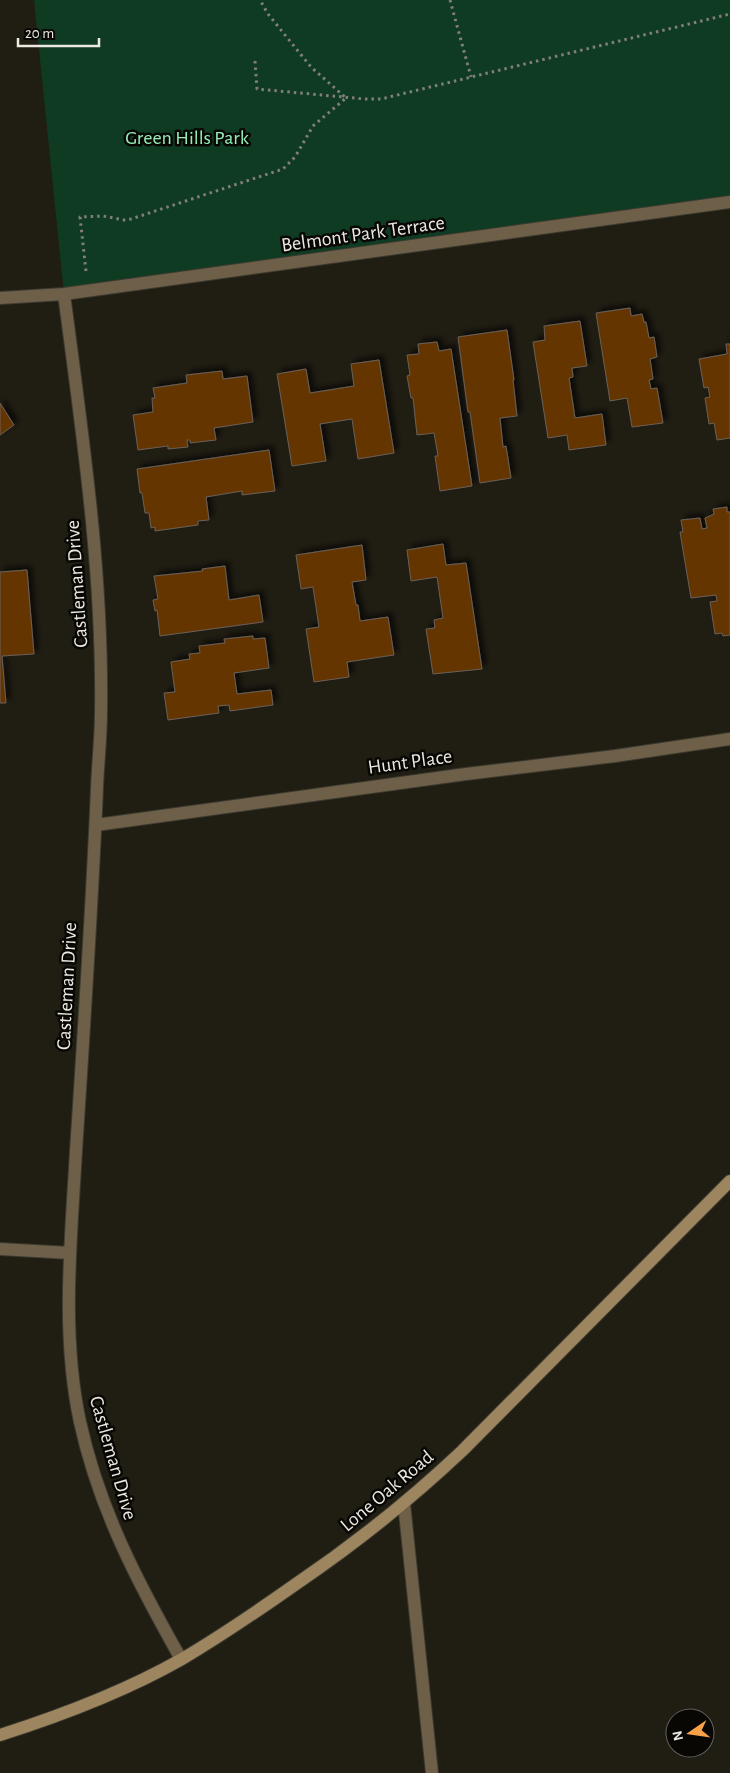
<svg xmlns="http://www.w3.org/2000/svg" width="730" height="1773" font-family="'Alegreya Sans',sans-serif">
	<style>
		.green { fill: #0f3b23 }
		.building { fill: #653605; stroke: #6a6058; filter: url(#shadow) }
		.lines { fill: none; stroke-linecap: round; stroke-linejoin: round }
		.street-casing { stroke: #3c3a30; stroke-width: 14 }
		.secondary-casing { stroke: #3c3a30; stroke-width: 14 }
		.path { stroke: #817f76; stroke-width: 3; stroke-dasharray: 2.5 4; stroke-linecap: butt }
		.street { stroke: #6e5f48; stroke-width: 12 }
		.secondary { stroke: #9c855f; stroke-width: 12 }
		.labels { text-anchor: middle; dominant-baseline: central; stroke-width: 5; stroke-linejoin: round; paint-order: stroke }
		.park-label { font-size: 20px; fill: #93efb7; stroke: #080704 }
		.street-label { font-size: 20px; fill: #ebe9e2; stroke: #080704 }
	</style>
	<defs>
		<filter id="shadow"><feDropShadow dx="4.5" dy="-4.5" stdDeviation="2.5" flood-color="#0009"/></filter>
	</defs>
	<rect width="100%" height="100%" fill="#201d13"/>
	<path class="green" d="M34 0H730V202L64 294Z"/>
	<path class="building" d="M630 308 631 316 642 314 644 322H646L649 338 654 337 657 357 650 359 653 379 649 380 651 389 657 388 663 423 632 427 627 398 610 401 596 313Z
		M580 321 587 366 572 368 573 377 569 378 575 418 602 414 606 445 569 450 567 435 548 438 533 342 545 340 544 326Z
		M507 330 514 380H513L517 416 500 418 503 447 506 446 511 478 480 483 470 412H468L458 337Z
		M437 342 439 351 451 349 472 486 440 491 435 456H438L434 433 417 435 413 398H411L407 376 410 375 407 355 419 354 418 344Z
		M726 344H730V438L717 440 714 423 709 424 705 398 710 397 708 387 704 388 699 359 727 354Z
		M379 360 394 453 358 459 352 419 320 424 326 461 292 466 277 374 306 369 310 393 354 386 351 364Z
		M222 371 223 379 247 376 253 422 214 428 216 440 190 443V440H187L188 447 168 449V446L138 450 133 415 153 412 152 398H155L153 388 187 383 186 375Z
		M0 403 14 425 0 435Z
		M269 450 275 491 242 495V491L206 497 209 520 198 521V525L155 531V527L151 528 149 513H145L142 493H140L137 469Z
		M727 507V512H730V635L723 636 722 633 715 634 710 602 717 601 716 595 691 598 680 532H683L681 520 700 518 702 529 707 528 705 518 714 514 713 509Z
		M443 544 446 565 466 563 482 669 433 674 426 629 435 628 434 620 443 618 437 577 411 581 407 550Z
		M362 545 366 580 352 582 356 605H358L360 621 388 617 394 655 347 662 349 677 314 682 306 629 319 627 313 587 301 589 296 555Z
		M225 566 229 600 259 595 263 622 160 636 157 610 155 611 153 600 158 599 154 576 203 571 202 569Z
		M27 570 34 654 2 656 6 703H0V572Z
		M253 636V639L265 638 269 668 234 673 237 694 271 690 273 705 230 711 229 705 218 706 219 713 168 720 164 693 175 692 171 662 190 659 189 654 200 653 199 646 225 643 224 639Z"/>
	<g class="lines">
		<defs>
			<path id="street" d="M64 294C82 432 103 571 101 711 101 737 98 762 97 788 92 909 84 1030 76 1151 71 1240 61 1334 80 1422 99 1509 138 1583 181 1659
				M0 298 64 294 730 202
				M96 825 466 774 615 756 730 739
				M0 1249 70 1253
				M404 1503 432 1773"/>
			<path id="secondary" d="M0 1735C63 1715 124 1692 182 1659 221 1636 259 1610 296 1584 355 1544 410 1500 462 1451L730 1181"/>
		</defs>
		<use href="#street" class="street-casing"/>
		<use href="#secondary" class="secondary-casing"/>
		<path class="path" d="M450 0 471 77
			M255 61 257 89 365 99H381L730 14
			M86 271 80 217 103 216 124 220 131 219 283 169 295 157 313 126 346 98 311 67 268 14 260 0"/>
		<use href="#street" class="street"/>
		<use href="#secondary" class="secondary"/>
	</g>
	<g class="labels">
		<g class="park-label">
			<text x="187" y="138">Green Hills Park</text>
		</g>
		<g class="street-label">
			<text transform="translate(363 234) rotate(-8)">Belmont Park Terrace</text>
			<text transform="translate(77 584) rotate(-94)">Castleman Drive</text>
			<text transform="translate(410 762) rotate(-8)">Hunt Place</text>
			<text transform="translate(67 986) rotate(-87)">Castleman Drive</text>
			<text transform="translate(113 1458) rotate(74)">Castleman Drive</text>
			<text transform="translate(387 1491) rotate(-40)">Lone Oak Road</text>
		</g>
	</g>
	<g transform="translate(690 1733) rotate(257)"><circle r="24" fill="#080704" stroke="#63615d"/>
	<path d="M0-4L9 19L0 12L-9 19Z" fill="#f7a149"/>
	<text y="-8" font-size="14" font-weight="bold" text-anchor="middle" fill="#ebe9e2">N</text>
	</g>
	<path d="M18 38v8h81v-8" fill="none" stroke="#ebe9e2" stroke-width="2.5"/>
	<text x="25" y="38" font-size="15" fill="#ebe9e2" stroke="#080704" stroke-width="4" paint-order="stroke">20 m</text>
</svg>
